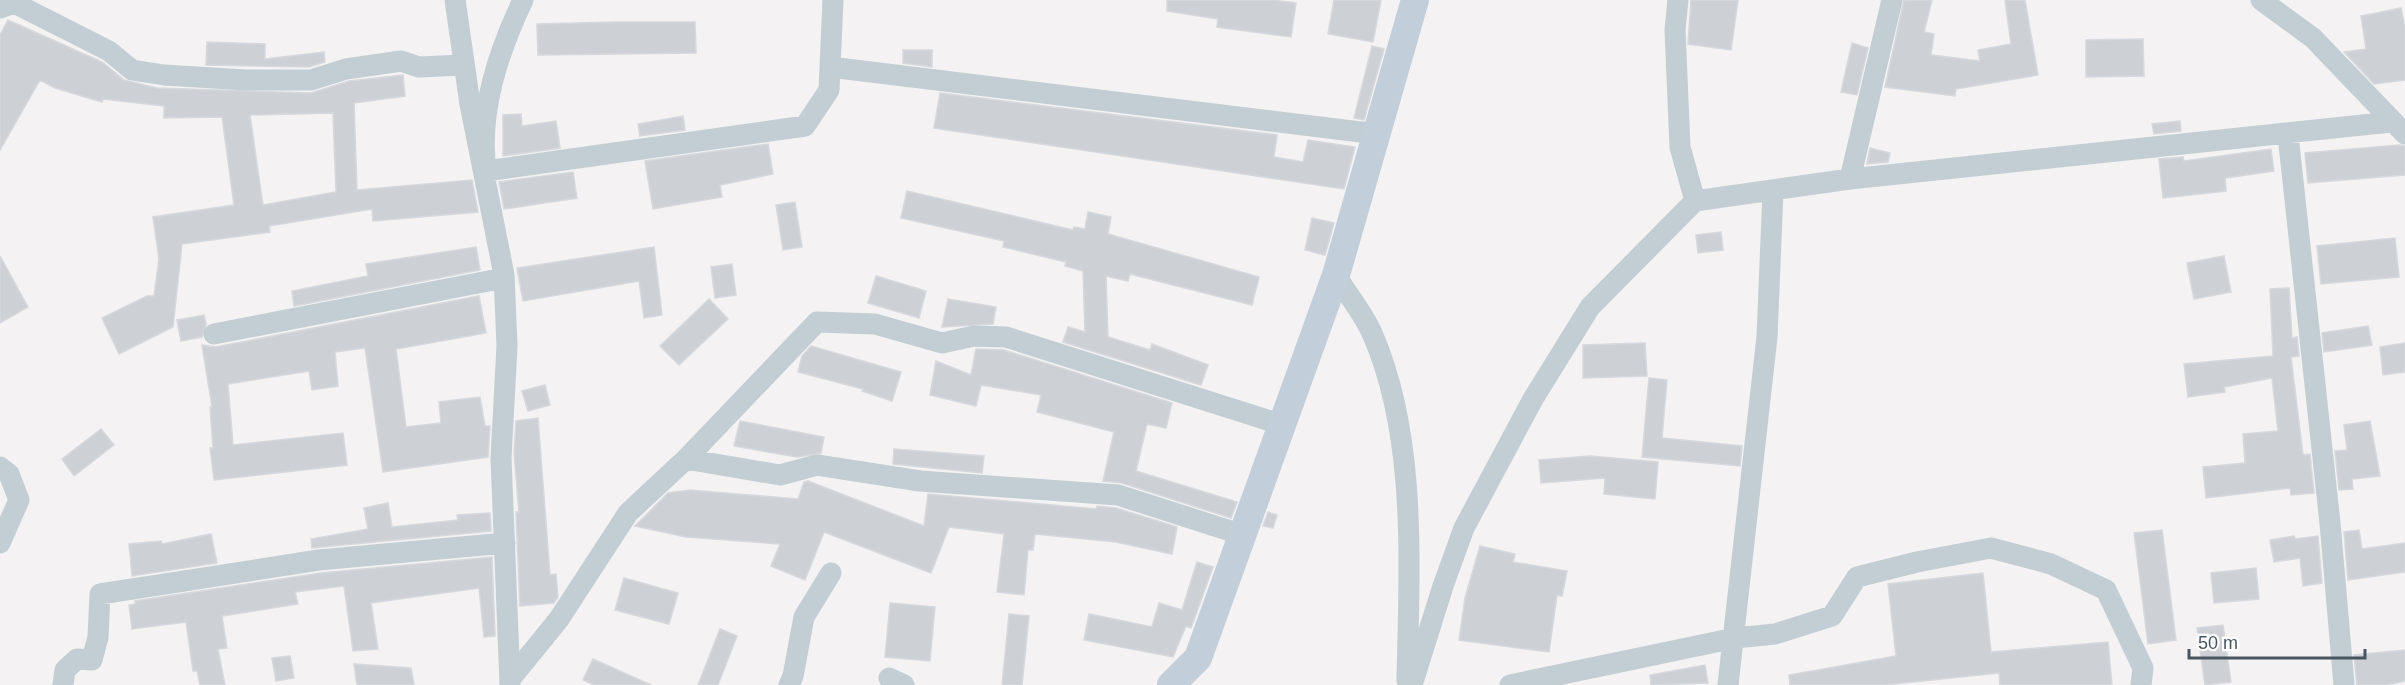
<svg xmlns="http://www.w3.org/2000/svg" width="2405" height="685" font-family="Arial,sans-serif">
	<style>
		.building { fill: #cdd1d6; stroke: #d5d8dd; stroke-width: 1.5; fill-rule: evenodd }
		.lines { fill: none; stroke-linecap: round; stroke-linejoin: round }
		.street { stroke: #c2cdd4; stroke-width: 21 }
		.secondary { stroke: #c2ced9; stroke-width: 28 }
	</style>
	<rect width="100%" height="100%" fill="#f4f2f2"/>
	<path class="building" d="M1167 0H1273L1296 3 1291 37 1217 27 1218 19 1167 11Z
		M1334 0H1381L1373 42 1328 34Z
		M1691 0H1738L1731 50 1688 44Z
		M1904 0H1932L1924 32 1934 34 1931 55 1980 61 1978 50 2011 44 2005 0H2025L2038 75 1956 89 1955 96 1885 87Z
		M2401 8 2405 28V80L2374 84 2344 52 2366 49 2361 16Z
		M8 20 102 62 124 80 157 88 311 93 349 81 403 75 405 96 354 103 357 190 472 180 478 212 373 221 372 209 269 226 270 232 182 244 173 327 119 354 102 318 147 296H154L159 259 153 217 234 205 222 117 164 118V106L103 99 102 102 55 88 40 80 0 150V35ZM333 113 336 192 263 205 250 115Z
		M614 22H695L696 53 538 55 537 24Z
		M2143 39 2144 76 2086 77V40Z
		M207 42 265 44V59L324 52 325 62 309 67 206 65Z
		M1852 43 1868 48 1857 95 1841 92Z
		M1372 46 1384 49 1364 120 1354 118Z
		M903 50H932V67L903 63Z
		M940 93 1277 135 1274 157 1303 162 1308 140 1355 147 1344 189 934 128Z
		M521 114 522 126 556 121 560 148 503 156V115Z
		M683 116 685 130 640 136 638 124Z
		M2180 121 2181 131 2154 134 2152 124Z
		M768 144 773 174 720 185 722 197 653 209 645 161Z
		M2399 145 2405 146V175L2308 183 2305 153Z
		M1870 148 1890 153 1888 162 1867 164Z
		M2271 149 2274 171 2225 178 2226 191 2163 198 2159 159 2183 157 2184 161Z
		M573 172 577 198 504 209 499 182Z
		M907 191 1073 230 1074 227 1085 229 1088 212 1111 217 1108 234 1259 277 1252 305 1130 274 1128 281 1106 276 1108 337 1150 350 1152 344 1208 365 1201 385 1063 342 1068 327 1085 332 1083 271 1065 266 1066 262 1003 247 1004 241 901 218Z
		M795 202 802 247 783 250 776 205Z
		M1312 218 1334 223 1325 255 1305 250Z
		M1721 232 1723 250 1698 253 1696 235Z
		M2395 238 2399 277 2321 284 2317 246Z
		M476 247 480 270 294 306 292 291 368 276 366 264Z
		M654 247 662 315 644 318 639 281 523 301 517 268Z
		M0 256 28 307 0 323Z
		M2224 256 2231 292 2194 299 2187 263Z
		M732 264 736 295 715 298 711 267Z
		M876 276 926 291 919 318 868 303Z
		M2289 288 2292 338 2297 337 2299 356 2291 357 2303 455 2310 454 2314 493 2291 495 2290 488 2206 498 2203 467 2245 463 2243 434 2278 431 2272 378 2224 387 2225 392 2188 397 2184 364 2273 356 2270 289Z
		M479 296 486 333 396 349 406 427 441 423 439 402 480 397 485 426H490L488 457 383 472 365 348 335 352 338 386 312 390 309 371 228 384 233 445 343 433 347 465 214 480 210 448H213L210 407H212L202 345 216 347Z
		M709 299 728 319 679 365 660 346Z
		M948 299 996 307 993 324 942 327Z
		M204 315 206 324 202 337 181 341 177 320Z
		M2368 326 2372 345 2324 352 2322 333Z
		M1645 343 1647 376 1583 378V345Z
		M2405 343V372L2383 375 2380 347Z
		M811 346 901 372 892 401 862 391 863 389 798 372 802 356Z
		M976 349 1004 350 1172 403 1166 428 1147 424 1136 471 1237 502 1231 518 1122 483 1103 481 1114 432 1037 412 1041 395 981 385 976 406 930 395 936 361 971 375Z
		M1649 378 1667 380 1662 438 1742 446 1740 466 1642 457Z
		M545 385 550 405 528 411 522 391Z
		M538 418 550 575 556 574 558 597 554 603 520 606 516 512H519L514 453 516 421Z
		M740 421 824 437 821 453 797 457 734 446Z
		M2370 421 2380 476 2352 479 2353 489 2339 490 2335 451 2347 450 2344 425Z
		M101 429 114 445 74 476 62 459Z
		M894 449 984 456 982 473 893 464Z
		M1590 456 1658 462 1655 499 1604 494 1605 478 1541 483 1539 460Z
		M808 481 924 526 928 494 1096 509 1097 506 1116 508 1177 527 1172 554 1116 542 1035 534 1033 550H1028L1024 595 997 592 1004 534 949 527 931 573 824 532 805 580 771 566 780 544 686 537 635 526 668 493 690 490 798 499 804 482Z
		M388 503 392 527 458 520 457 515 490 513 491 531 312 548 311 539 368 529 364 508Z
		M1268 512 1277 515 1273 528 1263 526Z
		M2162 530 2176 640 2148 644 2134 533Z
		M2359 530 2362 549 2405 543V572L2348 580 2344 532Z
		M211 534 217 563 132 576 129 544 161 541 162 544Z
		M2294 536 2295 539 2318 536 2322 583 2303 586 2300 558 2274 562 2270 540Z
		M1480 546 1515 554 1513 562 1567 571 1562 596 1557 595 1549 652 1459 640 1465 598Z
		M492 557 495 636 484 637 479 588 371 603 378 649 353 651 344 586 295 592 298 604 222 616 227 648 218 649 225 685H200L197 671H193L186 622 132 629 129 605 135 604V601L321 573Z
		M1197 562 1213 567 1191 628 1186 626 1173 657 1084 640 1089 614 1152 627 1159 603 1182 610Z
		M2256 568 2259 599 2214 603 2211 573Z
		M1983 573 1991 652 2108 642 2112 685H2000L1999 673 1884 685H1790L1789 675 1896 656 1888 584Z
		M624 578 678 593 669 624 615 610Z
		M890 603 935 607 930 661 885 657Z
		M1009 614 1029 616 1022 685H1002Z
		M2223 625 2231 682 2205 685 2197 628Z
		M720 629 737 636 718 685H698Z
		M2405 650V681L2386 685H2357L2354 655Z
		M290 656 294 678 276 681 272 658Z
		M593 659 651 685H594L583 680Z
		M354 664 411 668 414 685H357Z
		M1705 665 1708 683 1651 685 1650 675Z"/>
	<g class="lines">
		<path class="street" d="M455 0 470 104 504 275 507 346 501 458 510 684
			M523 0C498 53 478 112 486 171L805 126 829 90 833 0
			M2261 0 2313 38 2405 134
			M0 8 14 3 109 51 132 70 164 75 246 80H311L346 69 401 61 419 67 463 65
			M830 67 1377 134
			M2288 135 2330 523 2344 685
			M1850 179 1892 0
			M1695 201 1850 179 2391 122
			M1336 275C1347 294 1363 313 1372 333 1418 438 1409 569 1407 680
			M214 334 504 278
			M686 459 817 322 875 324 942 343 974 336 1006 337 1283 425
			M0 467 9 474 19 500 0 543
			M511 678 559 619 628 513 686 459 780 475 817 465 920 481 1118 495 1243 535
			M889 678 904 685
			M63 685 65 670 77 659 92 660 98 637 100 594 319 560 505 543
			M789 685 793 676 804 617 831 573
			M1412 685 1443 586 1464 528 1533 399 1590 307 1695 201 1680 147 1675 30 1678 0
			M1510 685 1735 638 1775 634 1832 616 1857 577 1917 562 1991 548 2051 564 2106 590 2143 668 2141 685
			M1728 685 1767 337 1773 191"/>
		<path class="secondary" d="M1171 685 1198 658 1336 275 1415 0"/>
	</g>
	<path d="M2189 649v9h176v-9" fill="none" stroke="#485660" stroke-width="3"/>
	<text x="2198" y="649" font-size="18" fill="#485660" stroke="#ffffff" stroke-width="4.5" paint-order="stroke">50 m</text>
</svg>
